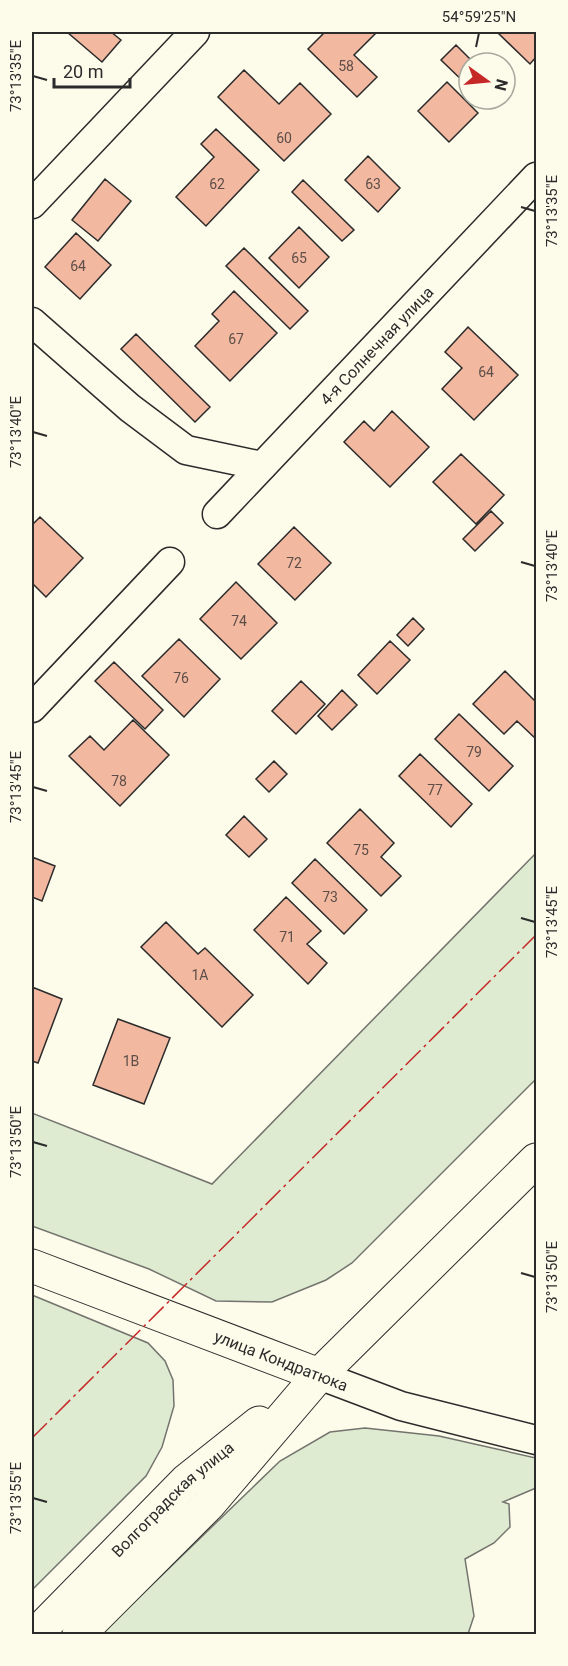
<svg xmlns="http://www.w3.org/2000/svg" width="568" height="1666" font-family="Roboto,sans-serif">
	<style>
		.green { fill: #deebd1; stroke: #74746e; stroke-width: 1.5 }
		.building { fill: #f2b8a0; stroke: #2b2b2b; stroke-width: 1.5 }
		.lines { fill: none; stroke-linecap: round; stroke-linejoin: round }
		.minor-casing { stroke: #2b2b2b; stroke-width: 31 }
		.major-casing { stroke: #2b2b2b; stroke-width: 35 }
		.minor { stroke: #fdfbea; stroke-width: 28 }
		.major { stroke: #fdfbea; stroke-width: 33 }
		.power { stroke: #c62828; stroke-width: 1.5; stroke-dasharray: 21 4.5 3 4.5; stroke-linecap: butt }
		.ticks { fill: none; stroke: #2b2b2b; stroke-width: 2 }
		.labels { text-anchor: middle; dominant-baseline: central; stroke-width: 4.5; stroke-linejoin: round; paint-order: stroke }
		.number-label { font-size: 14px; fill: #5d4e48 }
		.street-label { font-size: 16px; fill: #2b2b2b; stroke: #fdfbea }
		.neatline { fill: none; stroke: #2b2b2b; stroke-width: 2 }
		.ticks-label { font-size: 15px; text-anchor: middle; fill: #2b2b2b }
	</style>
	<rect width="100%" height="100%" fill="#fdfbea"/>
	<path class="green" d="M536 853V1079L352 1263 326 1280 272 1302 216 1301 149 1269 32 1226V1113L212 1184Z
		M32 1295 148 1343 165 1361 173 1380 174 1406 162 1447 146 1476 32 1590Z
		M365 1428 439 1436 536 1458V1488L503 1502 509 1504 510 1527 494 1543 465 1559 474 1616 468 1634H101L280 1461 330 1432Z"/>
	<path class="building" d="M67 32H111L121 40 102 62Z
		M325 32H377L354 55 377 77 357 97 308 49Z
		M497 32H536V57L530 64Z
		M456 45 474 63H469V87L441 60Z
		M244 70 279 104 300 83 331 114 284 161 218 97Z
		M447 82 478 113 449 142 418 111Z
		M216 129 259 170 206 226 176 197 214 157 201 144Z
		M368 156 400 188 378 212 345 180Z
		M105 179 131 201 98 241 72 220Z
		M303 180 354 230 342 241 292 192Z
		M299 227 329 257 299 288 269 258Z
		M76 233 111 265 80 299 45 267Z
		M244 248 308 311 290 329 226 266Z
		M234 291 277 333 230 381 195 346 219 321 212 314Z
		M468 327 518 375 474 420 442 389 462 368 445 352Z
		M136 334 210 407 195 422 121 349Z
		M392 411 429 447 390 487 344 442 364 421 374 431Z
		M461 454 504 495 476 524 433 482Z
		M491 511 503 523 475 551 463 539Z
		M40 517 83 558 46 597 32 583V525Z
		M294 527 331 563 295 600 258 564Z
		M236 582 277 623 241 659 200 619Z
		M413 618 424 629 408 646 397 635Z
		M179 639 220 679 184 717 142 676Z
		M390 641 410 660 377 694 358 675Z
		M114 662 163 710 145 729 95 681Z
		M505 671 536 702V739L517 721 504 734 473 704Z
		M301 681 325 704 296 734 272 711Z
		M342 690 357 705 332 730 318 716Z
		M459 714 513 766 489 791 435 739Z
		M133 720 169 755 120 806 69 756 90 736 104 750Z
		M420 754 472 804 451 827 399 776Z
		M274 761 287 774 269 792 256 779Z
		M360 809 394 843 381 857 401 876 381 896 327 843Z
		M244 816 267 839 249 857 226 835Z
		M32 857 55 866 42 901 32 897Z
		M315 859 367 910 344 934 292 883Z
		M286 897 321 931 307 944 327 963 308 984 254 930Z
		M166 922 198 954 205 948 253 995 222 1027 141 947Z
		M32 987 62 999 38 1063 32 1061Z
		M118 1019 170 1038 144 1104 93 1085Z"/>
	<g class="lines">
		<defs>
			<g id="minor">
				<path d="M32 204 195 32"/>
				<path d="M32 322 130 408 186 450 262 466"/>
				<path id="s1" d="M217 514 536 177"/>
				<path d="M32 708 170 562"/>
				<path d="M319 1375 401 1406 536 1440"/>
			</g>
			<g id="major">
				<path d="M32 1266 319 1375"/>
				<path id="s2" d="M36 1634 186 1481 259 1423"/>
				<path d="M79 1634 209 1504 319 1375 536 1160"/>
			</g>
		</defs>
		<use href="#minor" class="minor-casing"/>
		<use href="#major" class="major-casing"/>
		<use href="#minor" class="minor"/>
		<use href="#major" class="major"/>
		<path class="power" d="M32 1438 536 935"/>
	</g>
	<path class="ticks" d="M476 47 479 33M33 76 47 80M521 207 535 211M33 432 47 436M521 562 535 566M33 787 47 791M521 918 535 922M33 1142 47 1146M521 1273 535 1277M33 1498 47 1502"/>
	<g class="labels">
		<g class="number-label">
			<text x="346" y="66">58</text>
			<text x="284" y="138">60</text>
			<text x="217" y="184">62</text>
			<text x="373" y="184">63</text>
			<text x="299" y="258">65</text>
			<text x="78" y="266">64</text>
			<text x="236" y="339">67</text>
			<text x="486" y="372">64</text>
			<text x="294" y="563">72</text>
			<text x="239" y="621">74</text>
			<text x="181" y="678">76</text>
			<text x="474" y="752">79</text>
			<text x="119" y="781">78</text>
			<text x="435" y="790">77</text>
			<text x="361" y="850">75</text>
			<text x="330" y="897">73</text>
			<text x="287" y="937">71</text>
			<text x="200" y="975">1А</text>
			<text x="131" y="1061">1В</text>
		</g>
		<g class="street-label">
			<text stroke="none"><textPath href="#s1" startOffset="232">4-я Солнечная улица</textPath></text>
			<text transform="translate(281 1361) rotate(21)">улица Кондратюка</text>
			<text stroke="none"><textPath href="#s2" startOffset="192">Волгоградская улица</textPath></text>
		</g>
	</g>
	<rect width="568" height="1666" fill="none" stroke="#fdfbea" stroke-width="66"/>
	<g transform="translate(487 81) rotate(105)"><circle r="28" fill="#fdfbea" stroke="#a9a89e" stroke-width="1.5"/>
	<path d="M0-4.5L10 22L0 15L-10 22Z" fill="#c62828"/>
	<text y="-9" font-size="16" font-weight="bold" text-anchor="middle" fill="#2b2b2b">N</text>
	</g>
	<path d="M54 78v9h76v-9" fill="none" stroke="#2b2b2b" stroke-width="3"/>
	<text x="63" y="78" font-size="18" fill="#2b2b2b" stroke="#fdfbea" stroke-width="4.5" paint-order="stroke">20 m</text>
	<rect x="33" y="33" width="502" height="1600" class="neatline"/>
	<g class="ticks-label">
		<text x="479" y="22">54°59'25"N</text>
		<text transform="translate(16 76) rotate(-90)" y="5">73°13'35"E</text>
		<text transform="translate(552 211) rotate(-90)" y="5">73°13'35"E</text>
		<text transform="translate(16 432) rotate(-90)" y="5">73°13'40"E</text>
		<text transform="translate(552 566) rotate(-90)" y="5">73°13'40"E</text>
		<text transform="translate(16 787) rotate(-90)" y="5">73°13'45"E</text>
		<text transform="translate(552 922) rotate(-90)" y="5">73°13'45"E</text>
		<text transform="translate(16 1142) rotate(-90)" y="5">73°13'50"E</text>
		<text transform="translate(552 1277) rotate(-90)" y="5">73°13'50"E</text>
		<text transform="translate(16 1498) rotate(-90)" y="5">73°13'55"E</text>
	</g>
</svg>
